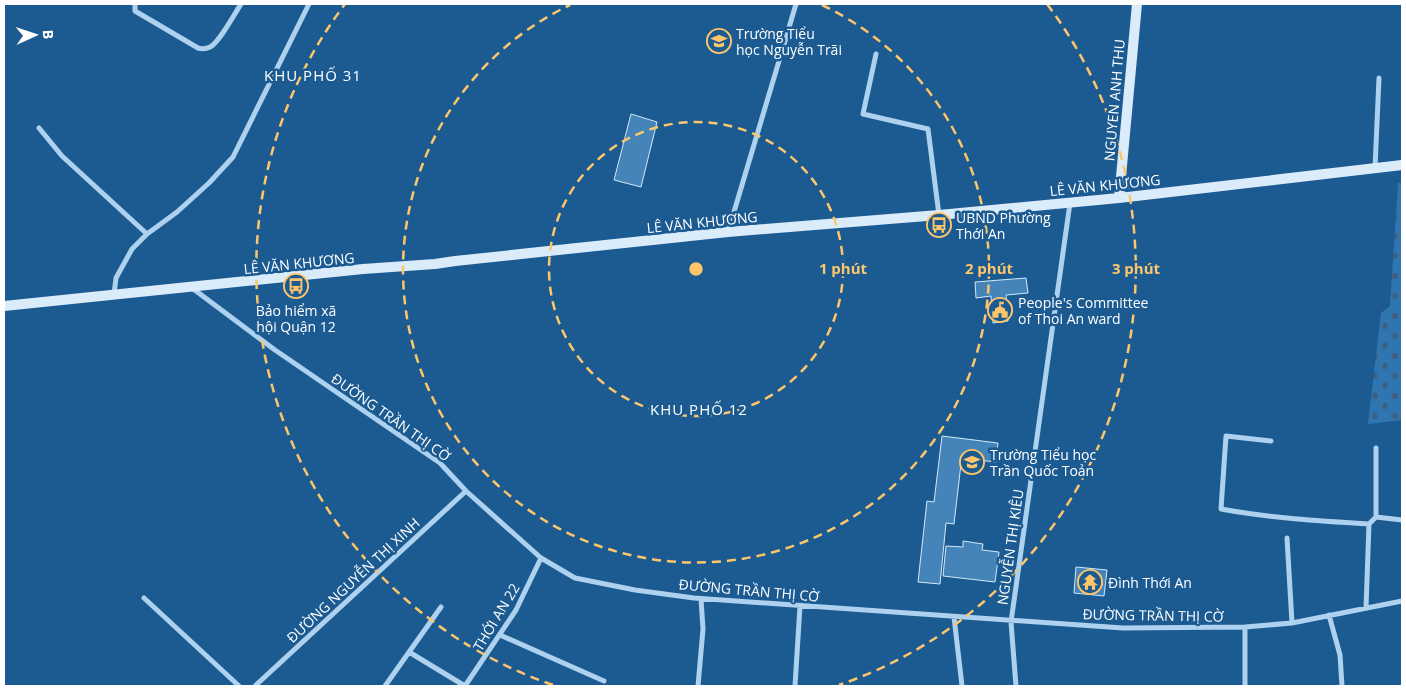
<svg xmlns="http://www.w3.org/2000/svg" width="1406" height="690" font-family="'Open Sans',sans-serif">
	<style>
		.cemetery { fill: url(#cemetery-stones) }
		.building { fill: #4484b9; stroke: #d3e9fa }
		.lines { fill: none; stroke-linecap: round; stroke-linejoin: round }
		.street { stroke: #add1ee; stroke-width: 5 }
		.secondary { stroke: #daebfa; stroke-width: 10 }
		.ring { fill: none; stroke: #fec66b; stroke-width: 2.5; stroke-dasharray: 9 6 }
		.labels { text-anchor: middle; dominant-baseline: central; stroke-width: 5; stroke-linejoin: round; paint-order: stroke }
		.poi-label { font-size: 14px; fill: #fff; stroke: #1c5b92; text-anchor: start }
		.street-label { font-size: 14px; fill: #fff; stroke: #1c5b92 }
		.neighbourhood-label { font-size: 15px; letter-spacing: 1px; fill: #fff; stroke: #1c5b92 }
		.centre { fill: #fec66b; stroke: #1c5b92; stroke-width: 2.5 }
		.ring-label { font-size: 15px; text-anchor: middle; font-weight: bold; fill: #fec66b; stroke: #1c5b92; stroke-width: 5; stroke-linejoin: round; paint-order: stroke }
	</style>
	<defs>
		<pattern id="cemetery-stones" width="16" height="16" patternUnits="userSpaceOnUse" patternTransform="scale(1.25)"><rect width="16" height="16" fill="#2f75b0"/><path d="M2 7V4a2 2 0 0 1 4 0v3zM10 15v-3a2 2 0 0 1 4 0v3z" fill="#3e607e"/></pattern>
	</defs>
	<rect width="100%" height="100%" fill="#1c5b92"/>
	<path class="cemetery" d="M1398 183H1402V420L1368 424 1381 313 1390 306Z"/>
	<path class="building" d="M631 114 657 122 641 187 614 180Z
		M1026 278 1028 293 1006 295 1008 321 993 323 991 296 976 298 975 282Z
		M942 436 998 443 996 462 967 459 966 464H961L954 524 946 523 940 584 918 582 927 501 934 502Z
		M963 541 983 544 982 550 999 552 995 582 943 576 946 546 963 547Z
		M1076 567 1107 570 1104 596 1074 593Z"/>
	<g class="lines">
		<path class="street" d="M135 4V11L198 48C202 49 206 49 210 47 219 43 235 13 241 4
			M876 54 863 114 928 129 939 215
			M39 128 62 156 147 234
			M1375 168 1379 78
			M728 232 796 4
			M192 288 275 350 440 463 466 491 541 558 575 578 635 590 694 598 1123 628 1245 627 1292 623 1402 601
			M114 294 116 278 132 249 147 234 177 212 209 183 233 157 309 4
			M1271 441 1226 436 1221 509C1270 518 1319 521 1369 524L1366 608
			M1376 517V448
			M1369 524 1376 517 1402 520
			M1287 538 1292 623
			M144 598 239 686
			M1329 615 1340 655 1342 686
			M954 617 962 686
			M500 635 604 681
			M409 652 465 686
			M255 686 466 491
			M385 686 441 607
			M465 686 516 610 541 558
			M698 686 703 629 701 599
			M795 686 800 606
			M1016 686 1011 622 1070 203
			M1245 686V627"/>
		<path class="secondary" d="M1119 198 1137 4
			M4 306 363 269 435 264 455 261 728 232 939 215 1119 198 1402 165"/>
	</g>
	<g class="ring">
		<circle cx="696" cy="269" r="147"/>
		<path d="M822 5A293 293 0 1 1 570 5"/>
		<path d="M553 685A440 440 0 0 1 345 4M1047 4A440 440 0 0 1 839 685"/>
	</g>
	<defs>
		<symbol id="school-ring" viewBox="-11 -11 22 22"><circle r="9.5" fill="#1c5b92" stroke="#fec66b" stroke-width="1.5"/><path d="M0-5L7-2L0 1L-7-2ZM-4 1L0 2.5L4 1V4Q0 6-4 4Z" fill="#fec66b"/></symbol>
		<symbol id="bus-ring" viewBox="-11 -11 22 22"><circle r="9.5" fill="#1c5b92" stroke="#fec66b" stroke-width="1.5"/><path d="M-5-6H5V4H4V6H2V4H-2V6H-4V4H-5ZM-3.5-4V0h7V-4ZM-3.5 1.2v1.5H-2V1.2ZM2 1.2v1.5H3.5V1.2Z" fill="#fec66b"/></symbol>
		<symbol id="civic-ring" viewBox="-11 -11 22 22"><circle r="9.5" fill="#1c5b92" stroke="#fec66b" stroke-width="1.5"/><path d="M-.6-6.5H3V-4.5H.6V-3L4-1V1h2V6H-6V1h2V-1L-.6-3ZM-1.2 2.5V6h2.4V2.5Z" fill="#fec66b"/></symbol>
		<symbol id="temple-ring" viewBox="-11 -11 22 22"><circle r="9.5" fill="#1c5b92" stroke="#fec66b" stroke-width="1.5"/><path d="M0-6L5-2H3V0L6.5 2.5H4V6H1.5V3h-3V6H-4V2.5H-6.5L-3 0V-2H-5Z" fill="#fec66b"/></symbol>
	</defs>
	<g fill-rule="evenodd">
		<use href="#school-ring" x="705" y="27" width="28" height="28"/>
		<use href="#bus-ring" x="925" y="211" width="28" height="28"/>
		<use href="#bus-ring" x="282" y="272" width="28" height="28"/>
		<use href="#civic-ring" x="986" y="296" width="28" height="28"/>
		<use href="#school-ring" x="958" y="448" width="28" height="28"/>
		<use href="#temple-ring" x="1076" y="568" width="28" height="28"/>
	</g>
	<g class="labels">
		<g class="poi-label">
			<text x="736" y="33">Trường Tiểu<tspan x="736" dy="16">học Nguyễn Trãi</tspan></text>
			<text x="956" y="217">UBND Phường<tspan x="956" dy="16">Thới An</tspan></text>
			<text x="1018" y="302">People's Committee<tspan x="1018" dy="16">of Thoi An ward</tspan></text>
			<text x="296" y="310" text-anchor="middle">Bảo hiểm xã<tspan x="296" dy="16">hội Quận 12</tspan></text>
			<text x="990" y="454">Trường Tiểu học<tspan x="990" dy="16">Trần Quốc Toản</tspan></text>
			<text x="1108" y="582">Đình Thới An</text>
		</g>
		<g class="street-label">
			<text transform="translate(1114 100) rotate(-85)">NGUYEN ANH THU</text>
			<text transform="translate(1105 185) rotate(-6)">LÊ VĂN KHƯƠNG</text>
			<text transform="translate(702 222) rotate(-6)">LÊ VĂN KHƯƠNG</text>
			<text transform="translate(299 263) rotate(-6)">LÊ VĂN KHƯƠNG</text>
			<text transform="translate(391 417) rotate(35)">ĐƯỜNG TRẦN THỊ CỜ</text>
			<text transform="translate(1010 547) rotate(-82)">NGUYỄN THỊ KIÊU</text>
			<text transform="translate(353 580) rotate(-43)">ĐƯỜNG NGUYỄN THỊ XINH</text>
			<text transform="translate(749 590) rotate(5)">ĐƯỜNG TRẦN THỊ CỜ</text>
			<text transform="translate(1153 615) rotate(1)">ĐƯỜNG TRẦN THỊ CỜ</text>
			<text transform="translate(496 617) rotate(-59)">THỚI AN 22</text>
		</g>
		<g class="neighbourhood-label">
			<text x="313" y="75">KHU PHỐ 31</text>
			<text x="699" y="409">KHU PHỐ 12</text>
		</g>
	</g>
	<circle cx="696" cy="269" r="8" class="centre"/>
	<g class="ring-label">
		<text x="843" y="274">1 phút</text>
		<text x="989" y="274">2 phút</text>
		<text x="1136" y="274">3 phút</text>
	</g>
	<rect width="1406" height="690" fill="none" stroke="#ffffff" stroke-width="10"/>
	<g transform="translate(35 35) rotate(87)" stroke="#1c5b92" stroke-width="4" paint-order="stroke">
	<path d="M0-4L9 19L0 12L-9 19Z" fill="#ffffff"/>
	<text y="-8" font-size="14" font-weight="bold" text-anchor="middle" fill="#ffffff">B</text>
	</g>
</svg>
